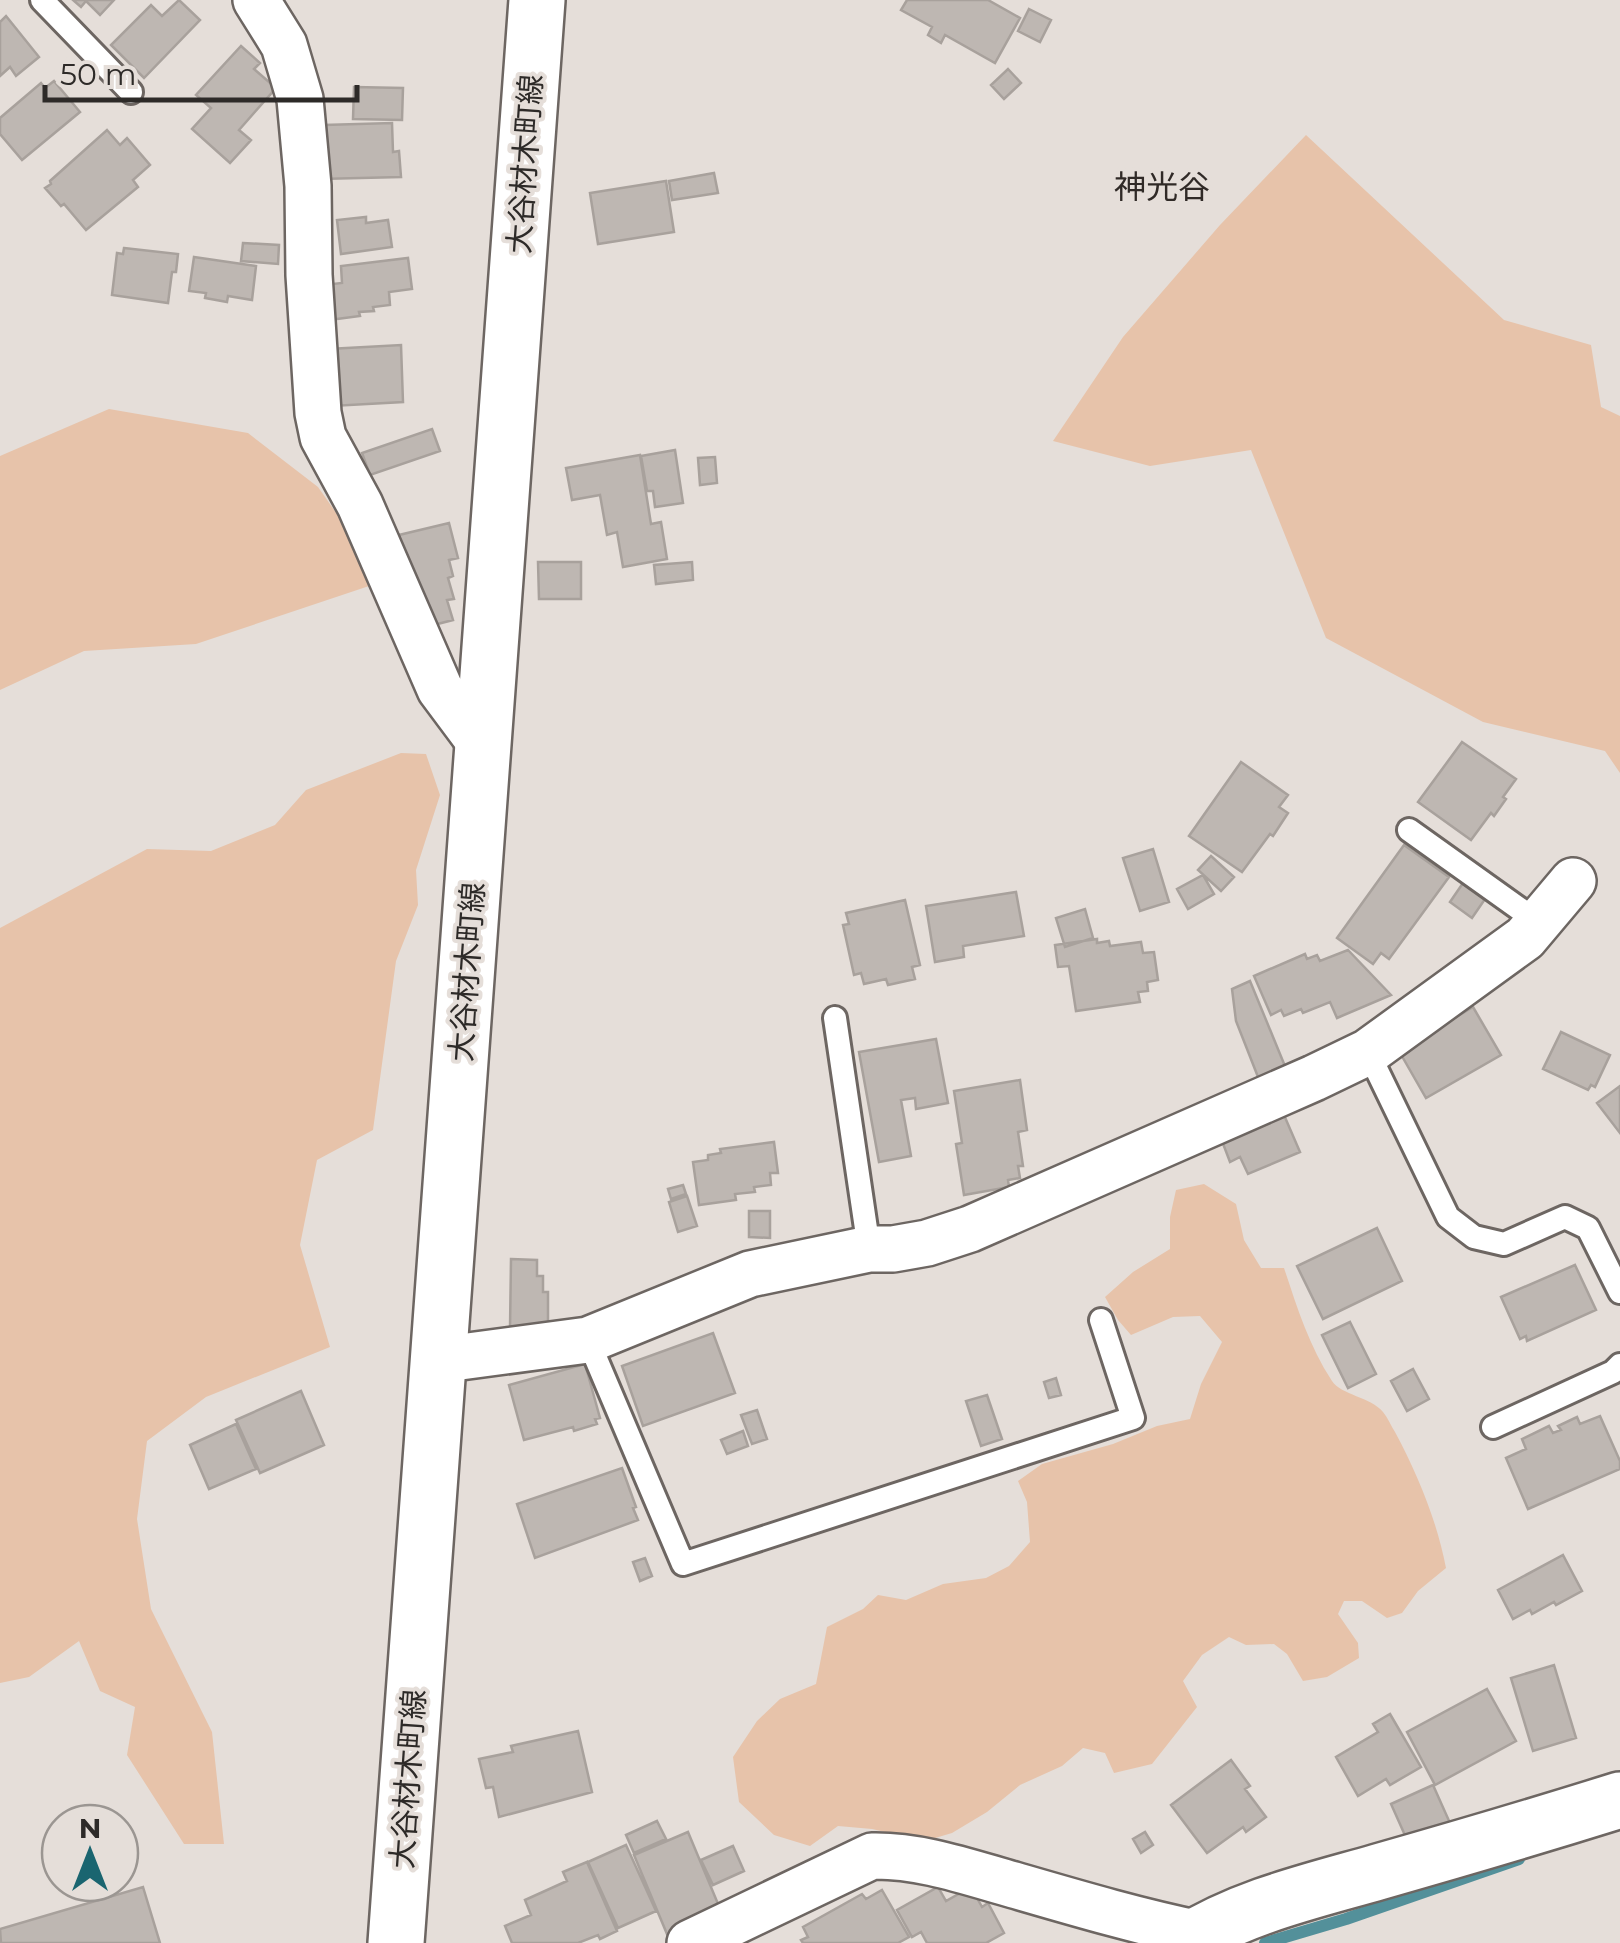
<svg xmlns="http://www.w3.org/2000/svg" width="1620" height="1943" font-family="Montserrat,'Noto Sans JP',sans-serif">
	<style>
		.green { fill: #e7c3aa }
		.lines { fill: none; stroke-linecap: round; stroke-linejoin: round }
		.stream { stroke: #53909a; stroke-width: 12 }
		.building { fill: #beb7b2; stroke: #a8a19c; stroke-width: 2.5 }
		.service-casing { stroke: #6d6662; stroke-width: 28 }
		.minor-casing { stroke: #6d6662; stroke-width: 50 }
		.tertiary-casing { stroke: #6d6662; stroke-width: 60 }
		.secondary-casing { stroke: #6d6662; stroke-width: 60 }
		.service { stroke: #fff; stroke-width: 22 }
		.minor { stroke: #fff; stroke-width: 45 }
		.tertiary { stroke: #fff; stroke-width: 55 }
		.secondary { stroke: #fff; stroke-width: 55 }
		.labels { text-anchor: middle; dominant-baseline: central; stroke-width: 8; stroke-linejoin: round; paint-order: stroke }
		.street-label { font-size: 30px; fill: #2d2a28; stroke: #e5ded9 }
		.neighbourhood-label { font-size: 32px; fill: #302a27; stroke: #e5ded9 }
	</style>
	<rect width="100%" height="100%" fill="#e5ded9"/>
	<path class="green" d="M1306 135 1504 320 1591 345 1601 407 1620 416V773L1605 751 1483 722 1326 638 1251 450 1150 466 1053 441 1123 337 1220 225Z
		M109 409 248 433 318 487 384 581 196 644 84 651 0 690V456Z
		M401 753 426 754 440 795 416 870 418 905 396 961 373 1130 317 1160 300 1245 330 1347 206 1397 147 1441 137 1519 151 1609 212 1732 224 1844H184L127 1755 135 1707 100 1691 79 1641 29 1677 0 1683V928L147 849 211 851 275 825 306 790Z
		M1204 1184 1236 1204 1244 1240 1261 1268H1284C1297 1307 1309 1346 1332 1381 1341 1395 1371 1397 1383 1412 1388 1418 1391 1426 1395 1432 1418 1475 1437 1521 1446 1568L1418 1591 1402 1613 1387 1618 1362 1601H1344L1338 1614 1358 1643 1359 1658 1327 1677 1303 1681 1287 1654 1274 1644 1246 1645 1229 1637 1202 1655 1183 1681 1197 1707 1152 1764 1114 1773 1105 1753 1083 1748 1062 1766 1020 1785 987 1812 952 1833 925 1841 872 1829 838 1826 810 1846 774 1835 739 1802 733 1757 757 1721 780 1699 816 1684 827 1627 863 1609 878 1595 906 1600 943 1584 986 1578 1009 1566 1030 1542 1027 1502 1018 1481 1042 1464 1113 1444 1157 1426 1190 1419 1201 1384 1222 1342 1200 1316 1173 1317 1131 1335 1118 1320 1105 1297 1133 1272 1170 1249V1217L1176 1190Z"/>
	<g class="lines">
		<path class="stream" d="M1265 1943 1346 1919 1519 1859"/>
	</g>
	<path class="building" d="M73 0H114L100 15 86 1 81 7Z
		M179 0 200 20 144 78 111 45 151 5 162 16Z
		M907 0H988L1020 18 995 63 945 35 941 43 928 35 932 27 901 10Z
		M1029 9 1051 20 1040 42 1018 31Z
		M6 16 39 57 16 76 10 67 0 76V22Z
		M241 46 260 63 254 69 276 88 239 130 251 140 230 163 192 129 211 108 196 95Z
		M1008 69 1021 83 1004 99 991 85Z
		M54 81 80 112 22 160 0 134V118L41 83 45 88Z
		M354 87 403 88 402 120 353 119Z
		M392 123 393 152 399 151 401 177 320 179 324 125Z
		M107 130 120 145 127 138 150 165 133 180 138 187 86 230 64 204 61 206 45 188 51 184 50 181Z
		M714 173 718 193 672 200 669 181Z
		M666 181 674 232 598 244 590 193Z
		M366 217V223L388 220 392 247 341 254 337 220Z
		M243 243 279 245 278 264 241 261Z
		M124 248 178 254 176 272H172L168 303 112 295 117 253 123 254Z
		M194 257 256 266 252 300 228 296 227 302 205 298 206 293 189 291Z
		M408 258 412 289 389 292 390 305 373 307 374 311 359 312 360 316 329 320 326 296 333 295 332 284 342 283 341 266Z
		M401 345 403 402 332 406 329 349Z
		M432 429 440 451 370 475 362 453Z
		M675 450 683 503 655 507 653 491H647L641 456Z
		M640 455 651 524 661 522 667 559 623 567 617 532 607 535 600 495 572 500 566 468Z
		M715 457 717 483 700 485 698 458Z
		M449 523 458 558 449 560 453 576 448 578 454 599 447 600 453 620 422 628 399 535Z
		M538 562H581V599H539Z
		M692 562 693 580 656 584 654 565Z
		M1462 742 1516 779 1503 797 1506 799 1494 816 1491 813 1471 840 1418 802Z
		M1241 762 1288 795 1279 807 1288 813 1273 836 1270 834 1242 872 1189 836Z
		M1404 845 1449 877 1389 959 1381 953 1373 964 1337 938Z
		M1153 849 1169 902 1140 911 1123 858Z
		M1211 856 1234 877 1221 891 1198 870Z
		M1203 875 1214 894 1188 909 1177 889Z
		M1463 883 1485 899 1472 918 1450 902Z
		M1016 892 1024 936 963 946 964 957 935 962 926 906Z
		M905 900 920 965 912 967 915 979 888 985 886 979 864 984 861 973 854 975 843 925 849 924 846 913Z
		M1085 909 1093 938 1065 947 1056 918Z
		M1097 939V943L1109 941 1110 946 1141 942 1143 953 1154 952 1158 980 1147 982 1148 991 1138 992 1140 1002 1076 1011 1069 966 1058 967 1055 945Z
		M1348 950 1391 995 1337 1018 1330 1002 1303 1013 1301 1009 1284 1016 1281 1010 1271 1015 1254 976 1305 954 1307 959 1317 955 1320 961Z
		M1250 981 1287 1071 1260 1082 1236 1021 1232 989Z
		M1473 1007 1501 1055 1426 1098 1399 1051Z
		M1561 1032 1610 1055 1595 1087 1591 1085 1588 1090 1543 1069Z
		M936 1039 948 1103 916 1109 915 1098 901 1100 911 1156 879 1162 859 1052Z
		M1020 1080 1027 1130 1018 1132 1023 1166H1018L1020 1178 1008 1180 1009 1187 964 1195 956 1144 962 1143 954 1091Z
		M1620 1086V1133L1597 1103Z
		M1284 1115 1300 1152 1248 1174 1240 1157 1230 1162 1222 1141Z
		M774 1142 778 1173H770L771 1185 754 1187 755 1192 735 1194 736 1200 699 1205 693 1162 708 1160V1155L721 1153 720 1149Z
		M683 1185 686 1194 671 1199 668 1189Z
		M687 1196 697 1226 678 1232 669 1202Z
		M749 1211H770V1238L749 1237Z
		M1377 1228 1402 1281 1323 1319 1297 1266Z
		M511 1259 537 1260V1276H543V1292H548V1329L510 1328Z
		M1575 1265 1596 1310 1527 1341 1526 1336 1520 1339 1501 1297Z
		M1350 1322 1376 1374 1348 1388 1322 1335Z
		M713 1333 735 1393 643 1426 622 1366Z
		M585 1364 600 1418 595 1419 597 1424 574 1431 573 1427 524 1440 509 1385Z
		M1413 1369 1429 1399 1407 1411 1391 1381Z
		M1056 1378 1061 1395 1049 1398 1044 1382Z
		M301 1391 324 1445 260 1473 236 1420Z
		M987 1395 1002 1439 981 1446 966 1401Z
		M757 1410 767 1439 752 1444 741 1415Z
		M1600 1416 1620 1461V1469L1528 1509 1506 1458 1526 1449 1522 1439 1549 1426 1553 1433 1561 1430 1558 1426 1577 1417 1580 1424Z
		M236 1424 256 1469 209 1489 190 1445Z
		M743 1431 748 1446 727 1454 721 1440Z
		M622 1468 636 1507 633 1508 638 1520 535 1558 517 1504Z
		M1563 1555 1582 1591 1556 1605 1554 1602 1532 1614 1530 1610 1513 1619 1498 1590Z
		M645 1558 652 1576 640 1581 633 1562Z
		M1554 1665 1576 1738 1533 1751 1511 1678Z
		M1487 1689 1516 1741 1435 1785 1407 1732Z
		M1390 1714 1421 1767 1390 1785 1386 1779 1358 1796 1336 1757 1378 1732 1373 1724Z
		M578 1731 592 1792 499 1817 493 1787 486 1788 479 1759 513 1752 511 1746Z
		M1231 1760 1250 1786 1245 1789 1266 1817 1246 1832 1243 1827 1207 1853 1171 1805Z
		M1433 1785 1450 1823 1408 1842 1391 1804Z
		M657 1821 666 1839 634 1853 626 1835Z
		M688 1832 721 1911 667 1934 634 1855Z
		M1145 1832 1153 1845 1141 1853 1133 1839Z
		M626 1845 656 1911 618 1928 588 1862Z
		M733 1846 744 1871 713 1885 701 1860Z
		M587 1862 617 1931 600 1939 598 1935 578 1943H512L505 1926 531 1915 525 1900 567 1881 563 1872Z
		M143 1887 160 1943H1L0 1929Z
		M938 1887 946 1901 971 1887 982 1907 988 1903 1004 1933 986 1943H927L921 1932 912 1937 897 1910Z
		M882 1890 909 1937 898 1943H803L801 1940 808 1937 803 1927 862 1894 866 1899Z"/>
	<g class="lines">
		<defs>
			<path id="service" d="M42 0 131 92
				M1409 830 1538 922
				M835 1018 869 1249
				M1368 1052 1448 1217 1474 1237 1504 1244 1565 1217 1588 1228 1620 1292
				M588 1340 683 1564 1133 1418 1101 1320
				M1493 1427 1613 1372 1620 1365"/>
			<path id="minor" d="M256 0 284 45 300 99 308 186 309 275 318 413 323 437 360 505 440 689 484 748
				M438 1360 588 1340 750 1274 869 1249H893L927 1243 970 1229 1314 1078 1368 1052 1525 938 1573 881
				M690 1943 872 1856C920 1855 968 1872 1014 1885 1076 1903 1137 1921 1200 1934"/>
			<path id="tertiary" d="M1185 1943C1244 1906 1312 1891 1378 1872 1459 1849 1540 1825 1620 1800"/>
			<path id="secondary" d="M396 1943 537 0"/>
		</defs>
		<use href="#service" class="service-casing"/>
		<use href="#minor" class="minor-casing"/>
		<use href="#tertiary" class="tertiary-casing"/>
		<use href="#secondary" class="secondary-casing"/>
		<use href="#service" class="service"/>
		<use href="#minor" class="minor"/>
		<use href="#tertiary" class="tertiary"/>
		<use href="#secondary" class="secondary"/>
	</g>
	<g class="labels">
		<g class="street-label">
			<text transform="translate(525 164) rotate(-86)">大谷材木町線</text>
			<text transform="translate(467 972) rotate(-86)">大谷材木町線</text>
			<text transform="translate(408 1779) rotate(-86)">大谷材木町線</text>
		</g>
		<g class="neighbourhood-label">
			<text x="1162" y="186">神光谷</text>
		</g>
	</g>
	<g transform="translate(90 1853)"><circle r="48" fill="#e5ded9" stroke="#9b9692" stroke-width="2.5"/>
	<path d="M0-8L18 38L0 25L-18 38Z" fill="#1a6570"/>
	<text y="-15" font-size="28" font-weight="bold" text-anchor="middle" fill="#2d2a28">N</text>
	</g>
	<path d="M45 85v15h312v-15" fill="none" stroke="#2d2a28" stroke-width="5"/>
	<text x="60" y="85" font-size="30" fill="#2d2a28" stroke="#e5ded9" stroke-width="8" paint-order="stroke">50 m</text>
</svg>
